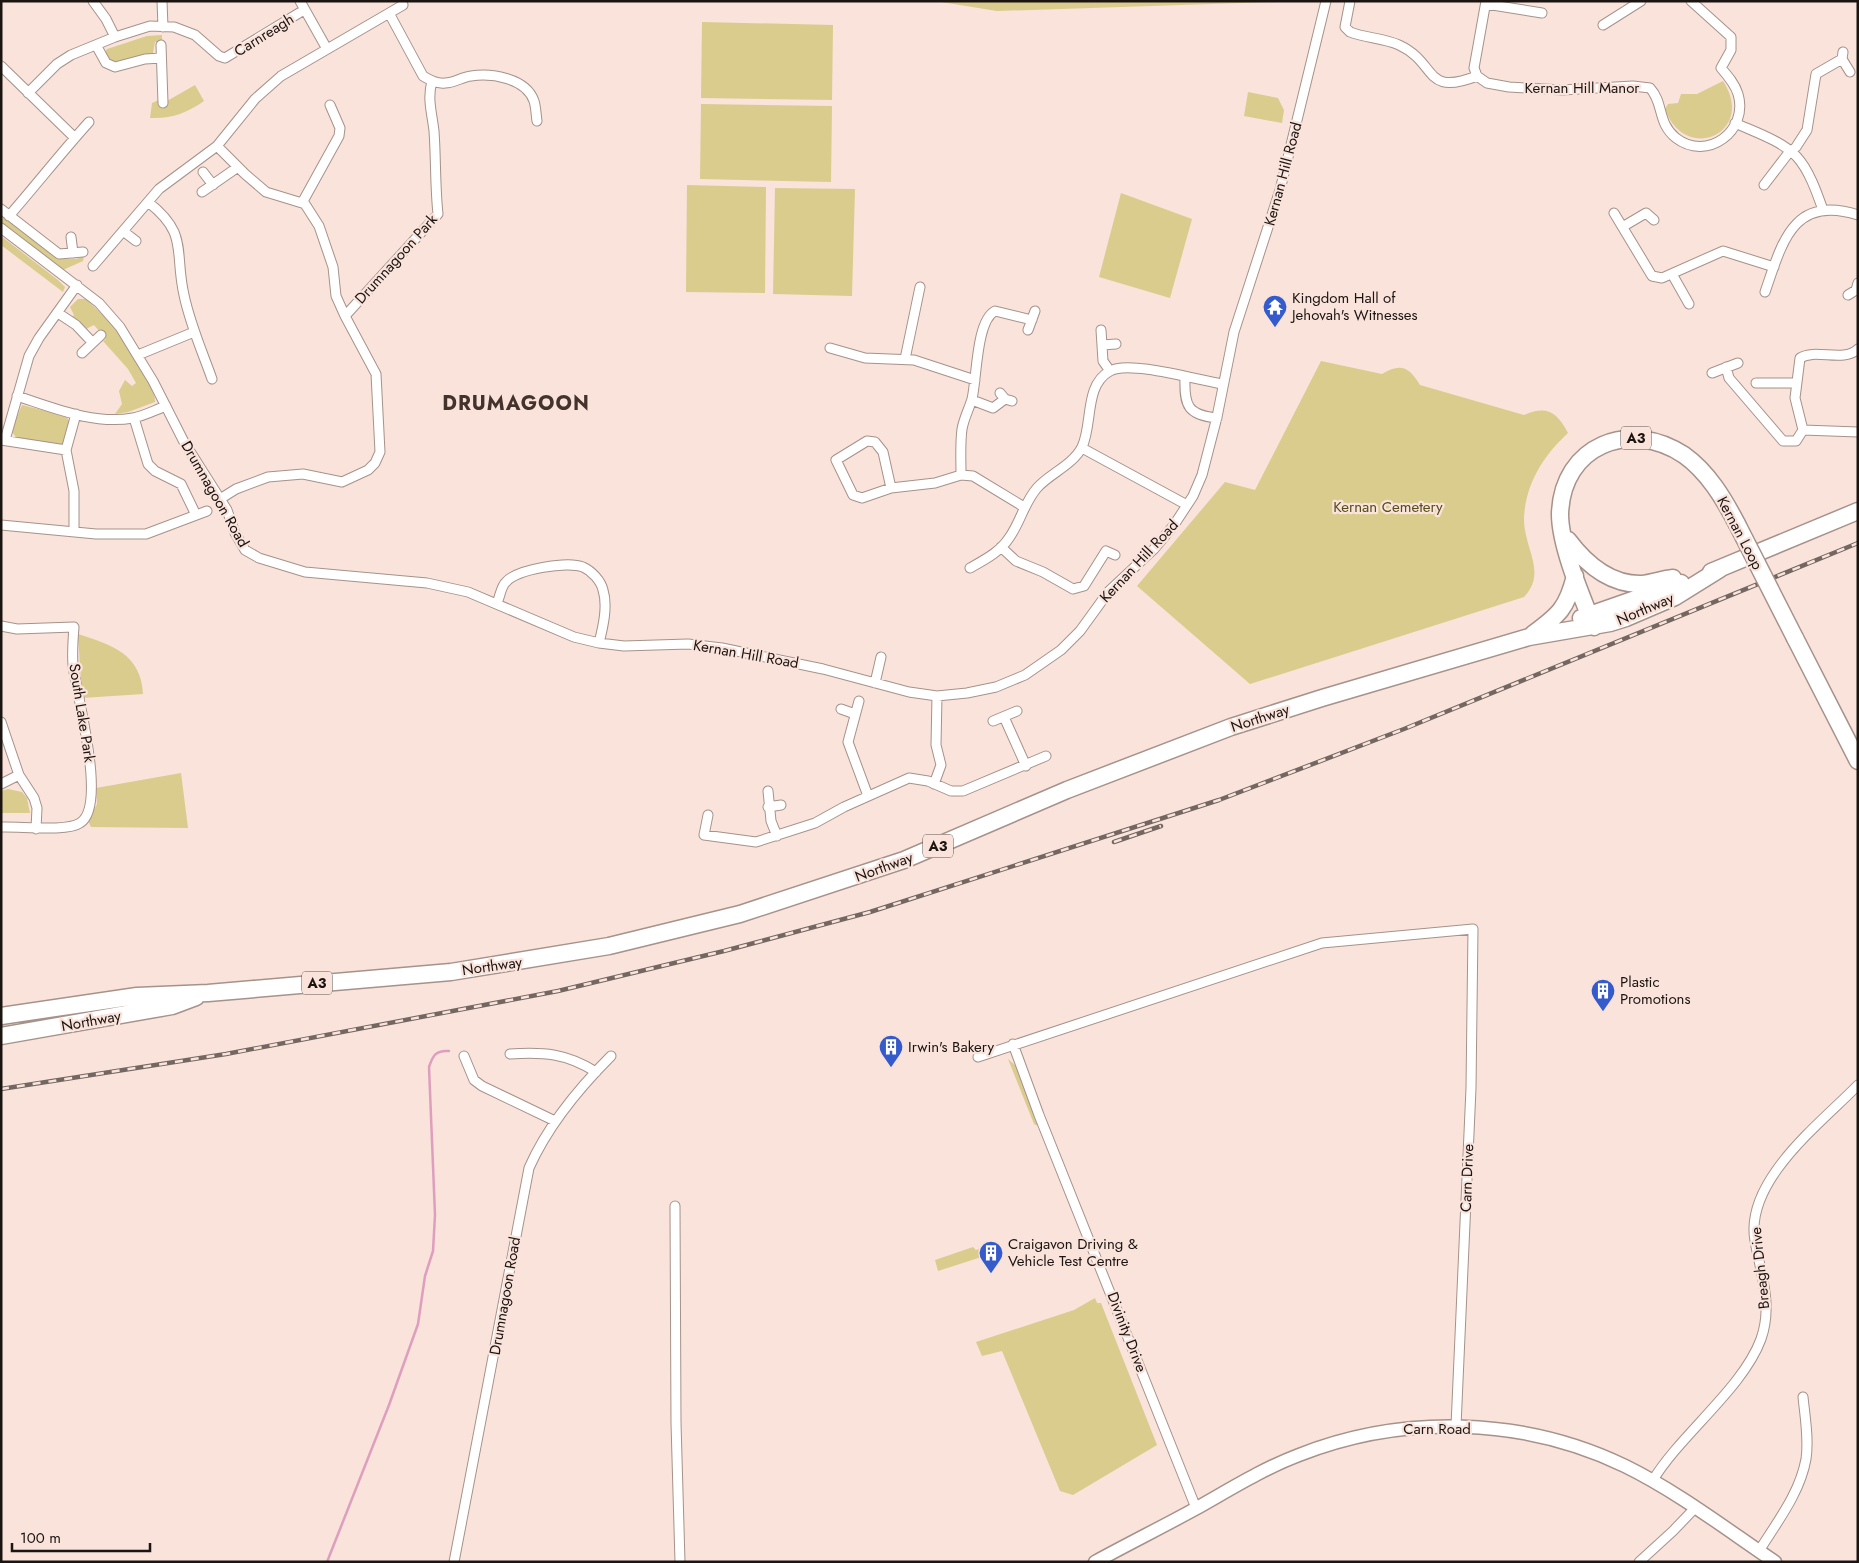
<svg xmlns="http://www.w3.org/2000/svg" width="1859" height="1563" font-family="Jost,sans-serif">
	<style>
		.green { fill: #dacc8d }
		.lines { fill: none; stroke-linecap: round; stroke-linejoin: round }
		.stream { stroke: #de9ebe; stroke-width: 2.5 }
		.street-casing { stroke: #a6928a; stroke-width: 11 }
		.secondary-casing { stroke: #a6928a; stroke-width: 15 }
		.highway-casing { stroke: #a6928a; stroke-width: 19 }
		.street { stroke: #fff; stroke-width: 9 }
		.secondary { stroke: #fff; stroke-width: 12 }
		.highway { stroke: #fff; stroke-width: 16 }
		.rail-casing { stroke: #746762; stroke-width: 4.5 }
		.rail { stroke: #f9e3db; stroke-width: 2.5; stroke-dasharray: 8; stroke-linecap: butt }
		.highway-bridge-casing { stroke: #a6928a; stroke-width: 19; stroke-linecap: butt }
		.highway-bridge { stroke: #fff; stroke-width: 16 }
		.labels { text-anchor: middle; dominant-baseline: central; stroke-width: 4.5; stroke-linejoin: round; paint-order: stroke }
		.shield { fill: #f9e3db; stroke: #5e524e; stroke-width: 1 }
		.shield-label { font-size: 14px; font-weight: bold; fill: #1b1411 }
		.street-label { font-size: 15px; fill: #1b1411; stroke: #f9e3db }
		.poi-label { font-size: 15px; fill: #1b1411; stroke: #f9e3db; text-anchor: start }
		.park-label { font-size: 15px; fill: #574c1a; stroke: #f9e3db }
		.district-label { font-size: 20px; font-weight: bold; letter-spacing: 1px; fill: #44332d; stroke: #f9e3db }
	</style>
	<rect width="100%" height="100%" fill="#f9e3db"/>
	<path class="green" d="M935 1H1305L997 11Z
		M702 22 833 25 832 100 701 98Z
		M162 35V42H155L153 53 113 63 107 60 105 52 107 49 147 36Z
		M1723 81C1757 133 1685 165 1665 109L1668 104 1678 103 1681 94H1697Z
		M195 85 204 101C187 113 171 119 150 118L152 103 159 100 167 107V101Z
		M1248 92 1278 98 1284 110 1282 123 1244 116Z
		M701 104 832 106 831 182 700 179Z
		M687 185 766 187 765 293 686 292Z
		M775 188 855 189 852 296 773 294Z
		M1121 193 1192 219 1170 298 1099 277Z
		M1 215 58 259H76L84 256 83 261 63 270 1 223Z
		M1 236 58 280 65 287 63 292 1 245Z
		M78 299H86C96 309 108 319 117 330 125 341 157 390 155 402L128 412 115 414 122 404 119 391 125 380 132 386 136 383 128 369 103 341 106 339 94 325 86 329 72 317 74 315 70 307Z
		M1321 361 1382 374C1400 363 1409 366 1420 385L1524 415C1547 405 1557 412 1568 433 1544 455 1526 483 1524 517 1523 548 1548 572 1524 597L1250 684 1137 586 1225 482 1255 490Z
		M22 405 66 416 69 421 64 445 60 447 17 439 11 430Z
		M78 634C111 645 141 653 143 694L82 698Z
		M181 773 188 828 91 827 88 821 97 804 96 788Z
		M8 789 22 792 27 798 30 813H1V791Z
		M1008 1059 1016 1066 1038 1126 1034 1124Z
		M987 1246 997 1252 938 1271 935 1260 973 1247 976 1250Z
		M1095 1298 1097 1303H1101L1157 1445 1073 1495 1060 1491 1002 1351 982 1356 976 1342 1074 1310Z"/>
	<g class="lines">
		<path class="stream" d="M327 1562 389 1405 418 1324 425 1276 433 1251 435 1215 429 1067C433 1055 436 1050 449 1051"/>
		<defs>
			<path id="street" d="M93 1 106 19 115 37
				M162 1 163 27
				M300 1 327 49
				M1350 1 1345 27 1350 32C1365 38 1384 38 1399 45 1438 63 1423 97 1477 76
				M1486 1 1474 68 1477 76 1487 83 1509 87 1562 90 1633 86 1650 88C1664 103 1657 123 1676 138 1707 162 1749 131 1738 94 1735 84 1728 76 1721 68L1731 50V37L1691 1
				M1486 4 1542 13
				M389 13 423 76C430 80 437 84 445 83 454 83 462 77 471 76 492 73 526 78 534 101 536 107 536 115 537 121
				M1603 25 1641 1
				M96 45 106 63 115 67 145 59 161 58
				M161 45 163 103
				M1843 52 1842 59 1850 72
				M1 66 75 138
				M28 93 57 64 71 55 115 37 150 26 174 27 195 35 219 56 225 58 304 10
				M1735 123C1755 132 1782 141 1797 157 1809 170 1817 193 1823 210
				M217 146 245 174 266 192 302 203 339 136 340 128 330 105
				M203 172 213 185
				M1764 185 1787 155 1796 147 1807 130 1816 74 1842 59
				M202 192 238 167
				M303 201 319 226 333 267 336 296 345 316 438 214C435 186 436 159 434 131 432 113 427 99 432 81
				M148 202C189 234 174 251 184 295 190 324 202 351 212 379
				M1 209 59 254 83 252
				M1614 213 1652 276 1662 278 1723 251 1774 267
				M9 216C36 185 61 153 89 122
				M1624 226 1646 213 1654 220
				M1 228 99 303 120 327 153 381 184 442 227 510 235 533 245 550 259 558 305 572 427 583 468 592 574 637 599 643 624 646 688 644 722 648 823 669 909 692 937 696 967 693 996 687 1025 675 1061 650 1080 631 1109 591 1154 549 1174 525 1193 496 1202 475 1217 417 1234 332 1280 190 1326 1
				M123 231 136 241
				M71 237 73 253
				M93 266 159 189 217 146 255 99 281 76 403 5
				M1672 274 1689 304
				M1765 292C1782 243 1793 194 1858 215
				M1848 295 1856 290 1858 283
				M58 313 76 325 92 342
				M1028 330 1035 311
				M1101 330 1103 361 1110 371
				M1102 345 1116 344
				M830 348 865 358 914 360 975 380
				M82 353 101 335
				M138 355 194 332
				M905 359 920 287
				M1726 367 1729 378 1783 441H1796L1803 430 1795 398 1800 358C1816 348 1843 363 1858 349
				M1712 373 1738 363
				M1185 378C1184 406 1188 415 1217 418
				M1756 383H1796
				M1000 393 1005 399 1012 401
				M17 396C54 408 94 425 133 418 144 416 155 410 166 406
				M972 400 993 408 1005 399
				M134 418 148 464 155 471 181 484 196 515
				M1803 430 1858 432
				M1 440 66 450
				M5 440 29 356 39 338 77 285
				M1082 448 1187 505
				M891 488 883 452 875 442 867 441 836 460 853 495 862 498 891 488 935 483 961 475
				M220 499 236 489 268 477 303 474 342 482 368 470 375 463 380 452 376 374 345 316
				M1024 507 973 476 961 475C961 460 960 444 962 429 964 418 969 409 972 399 977 378 976 321 995 311L1032 320
				M1 525 96 534H146L207 511
				M74 532V491L66 450 76 414
				M1001 547 1016 561 1043 572 1073 589 1084 586 1106 551 1115 555
				M970 568C984 560 1000 552 1009 538 1020 523 1024 503 1037 488 1049 474 1073 465 1082 447 1093 424 1084 385 1110 371 1129 360 1197 380 1222 384
				M497 603C500 597 501 586 506 582 517 569 568 561 583 567 592 571 601 581 603 590 608 606 603 627 599 643
				M1 626 17 629 74 627C73 639 72 652 73 665 76 694 108 806 80 823 67 832 19 826 1 827
				M875 683 881 657
				M859 701 848 742 868 796
				M841 709 855 714
				M1004 717 1026 766
				M993 721 1017 711
				M1 722 19 775 34 798 37 808 36 829
				M1 784 19 775
				M934 784 941 765 936 745 937 696
				M768 791 771 821 777 836
				M768 807 781 805
				M708 815 704 835 756 842 815 823 844 807 909 778 928 781 951 791H963L1046 756
				M1013 1044 1039 1115 1196 1508
				M510 1054C544 1052 566 1053 596 1072
				M464 1056 474 1080 482 1086 555 1121
				M978 1057 1322 943 1473 929 1471 1088 1456 1426
				M675 1206 676 1423 680 1562
				M1653 1480C1681 1434 1743 1388 1761 1339 1773 1305 1761 1275 1755 1241 1744 1181 1821 1123 1858 1085
				M1759 1551C1777 1522 1800 1493 1806 1459 1809 1439 1805 1417 1803 1397
				M454 1562 529 1168C548 1125 578 1089 611 1056
				M1639 1562 1673 1531 1695 1508"/>
			<path id="secondary" d="M1095 1562C1128 1544 1162 1527 1195 1509 1229 1490 1262 1469 1299 1455 1403 1414 1524 1417 1625 1466 1678 1492 1726 1529 1775 1562"/>
			<path id="highway" d="M1568 540C1586 564 1610 585 1642 584 1652 583 1663 579 1673 578
				M1711 572 1858 511
				M1581 618 1681 583
				M1594 627C1582 597 1560 546 1560 514 1562 445 1630 419 1684 455 1708 472 1724 499 1737 524
				M1533 634C1559 615 1567 608 1575 576
				M1795 638 1858 761
				M1 1016 137 996 208 993 451 972 609 946 740 914 904 860 1067 790 1231 727 1322 698 1529 637 1610 623 1626 618 1675 597 1720 569
				M1 1036 172 1006 196 997"/>
		</defs>
		<use href="#street" class="street-casing"/>
		<use href="#secondary" class="secondary-casing"/>
		<use href="#highway" class="highway-casing"/>
		<use href="#street" class="street"/>
		<use href="#secondary" class="secondary"/>
		<use href="#highway" class="highway"/>
		<defs>
			<path id="rail" d="M1114 842 1161 826
				M1 1089 226 1054 558 991 724 951 870 912 1219 800 1404 729 1858 543"/>
		</defs>
		<use href="#rail" class="rail-casing"/>
		<use href="#rail" class="rail"/>
		<defs>
			<path id="highway-bridge" d="M1737 524 1795 638"/>
		</defs>
		<use href="#highway-bridge" class="highway-bridge-casing"/>
		<use href="#highway-bridge" class="highway-bridge"/>
	</g>
	<defs>
		<symbol id="temple-pin" viewBox="-11 -11 22 30"><path d="M0 17L-7.5 6A9.5 9.5 0 1 1 7.5 6Z" fill="#345acb" stroke="#f9e3db"/><path d="M0-6L5-2H3V0L6.5 2.5H4V6H1.5V3h-3V6H-4V2.5H-6.5L-3 0V-2H-5Z" fill="#fff"/></symbol>
		<symbol id="building-pin" viewBox="-11 -11 22 30"><path d="M0 17L-7.5 6A9.5 9.5 0 1 1 7.5 6Z" fill="#345acb" stroke="#f9e3db"/><path d="M-4-6H4V6H1V3H-1V6H-4ZM-2.5-4.3h1.7v1.8h-1.7ZM.8-4.3h1.7v1.8H.8ZM-2.5-1h1.7V.8h-1.7ZM.8-1h1.7V.8H.8Z" fill="#fff"/></symbol>
	</defs>
	<g fill-rule="evenodd">
		<use href="#temple-pin" x="1261" y="293" width="28" height="38"/>
		<use href="#building-pin" x="1589" y="977" width="28" height="38"/>
		<use href="#building-pin" x="877" y="1033" width="28" height="38"/>
		<use href="#building-pin" x="977" y="1239" width="28" height="38"/>
	</g>
	<g class="labels">
		<g class="shield">
			<rect x="1621" y="426.5" width="30" height="23" rx="4"/>
			<rect x="923" y="834.5" width="30" height="23" rx="4"/>
			<rect x="302" y="971.5" width="30" height="23" rx="4"/>
		</g>
		<g class="shield-label">
			<text x="1636" y="438">A3</text>
			<text x="938" y="846">A3</text>
			<text x="317" y="983">A3</text>
		</g>
		<g class="street-label">
			<text transform="translate(264 35) rotate(-32)">Carnreagh</text>
			<text x="1582" y="88">Kernan Hill Manor</text>
			<text transform="translate(1283 174) rotate(-75)">Kernan Hill Road</text>
			<text transform="translate(396 259) rotate(-48)">Drumnagoon Park</text>
			<text transform="translate(215 494) rotate(60)">Drumnagoon Road</text>
			<text transform="translate(1740 533) rotate(62)">Kernan Loop</text>
			<text transform="translate(1139 561) rotate(-47)">Kernan Hill Road</text>
			<text transform="translate(1645 609) rotate(-23)">Northway</text>
			<text transform="translate(746 654) rotate(10)">Kernan Hill Road</text>
			<text transform="translate(82 713) rotate(81)">South Lake Park</text>
			<text transform="translate(1260 718) rotate(-18)">Northway</text>
			<text transform="translate(884 867) rotate(-20)">Northway</text>
			<text transform="translate(492 966) rotate(-8)">Northway</text>
			<text transform="translate(91 1021) rotate(-10)">Northway</text>
			<text transform="translate(1467 1178) rotate(-88)">Carn Drive</text>
			<text transform="translate(1760 1268) rotate(-96)">Breagh Drive</text>
			<text transform="translate(505 1296) rotate(-80)">Drumnagoon Road</text>
			<text transform="translate(1127 1332) rotate(69)">Divinity Drive</text>
			<text x="1437" y="1429">Carn Road</text>
		</g>
		<g class="poi-label">
			<text x="1292" y="298">Kingdom Hall of<tspan x="1292" dy="17">Jehovah's Witnesses</tspan></text>
			<text x="1620" y="982">Plastic<tspan x="1620" dy="17">Promotions</tspan></text>
			<text x="908" y="1047">Irwin's Bakery</text>
			<text x="1008" y="1244">Craigavon Driving &amp;<tspan x="1008" dy="17">Vehicle Test Centre</tspan></text>
		</g>
		<g class="park-label">
			<text x="1388" y="507">Kernan Cemetery</text>
		</g>
		<g class="district-label">
			<text x="516" y="403">DRUMAGOON</text>
		</g>
	</g>
	<rect width="1859" height="1563" fill="none" stroke="#1b1411" stroke-width="5"/>
	<path d="M12 1543v8h138v-8" fill="none" stroke="#1b1411" stroke-width="2.5"/>
	<text x="20" y="1543" font-size="15" fill="#1b1411" stroke="#f9e3db" stroke-width="4" paint-order="stroke">100 m</text>
</svg>
